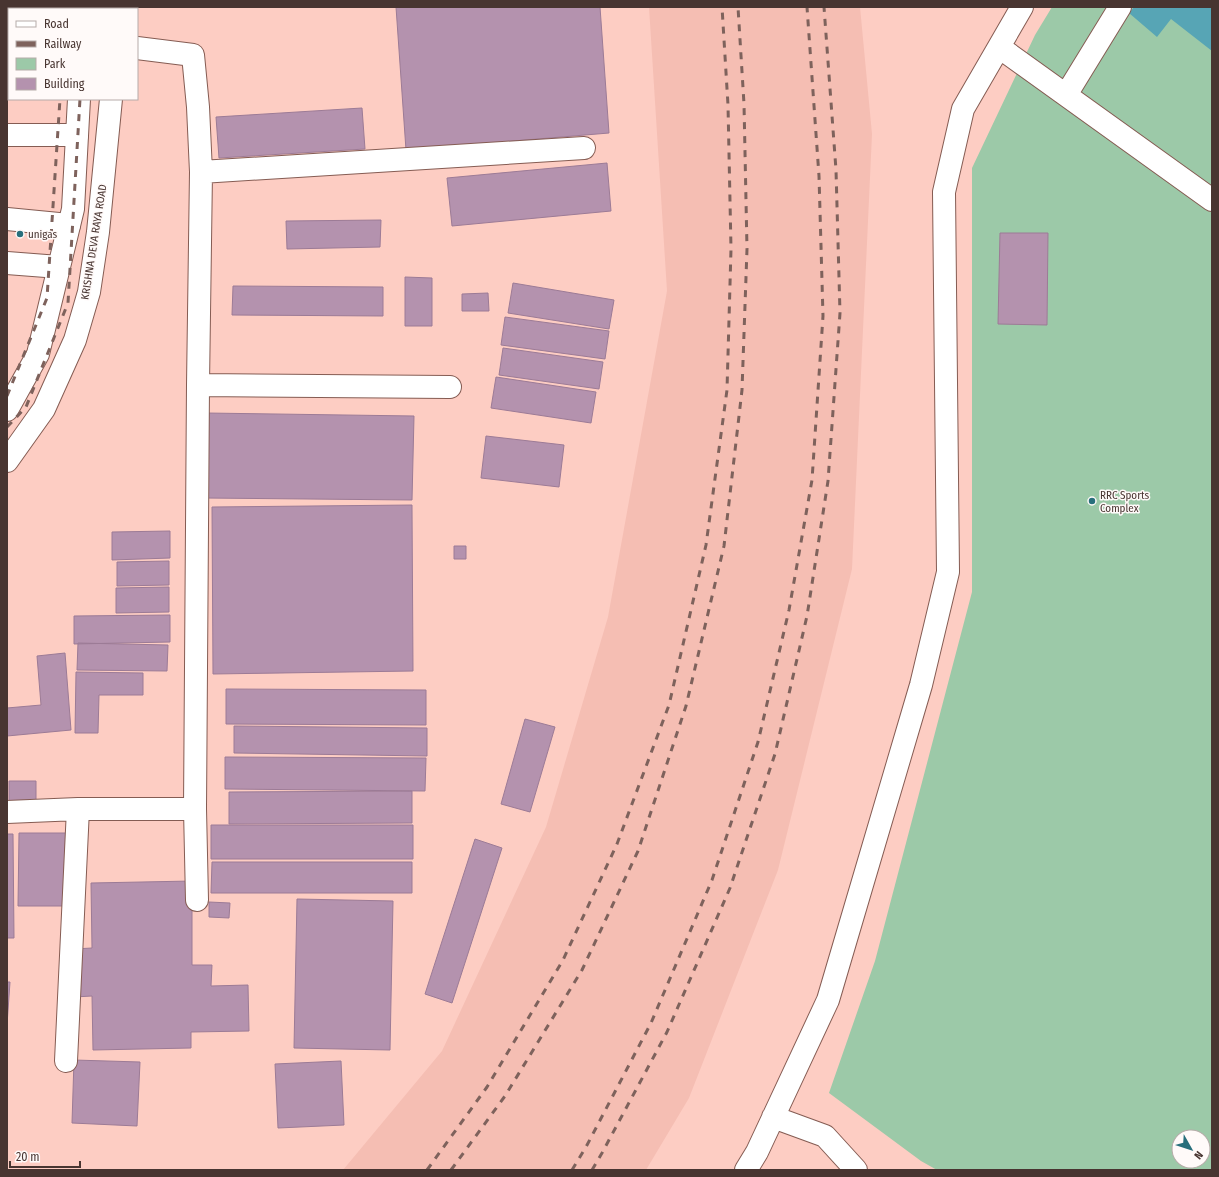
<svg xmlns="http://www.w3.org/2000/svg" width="1219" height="1177" font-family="'Fira Sans Condensed',sans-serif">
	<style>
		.built { fill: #f5beb3 }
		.green { fill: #9cc9a8; fill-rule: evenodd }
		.water { fill: #57a5b5 }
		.building { fill: #b492ae; stroke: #9c7b96 }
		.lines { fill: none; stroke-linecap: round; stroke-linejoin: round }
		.minor-casing { stroke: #855c53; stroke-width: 24 }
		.major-casing { stroke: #855c53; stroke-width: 24 }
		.minor { stroke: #fff; stroke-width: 22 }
		.major { stroke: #fff; stroke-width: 22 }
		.rail { stroke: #7e625c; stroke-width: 3; stroke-dasharray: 7 7; stroke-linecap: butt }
		.poi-dot { fill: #286f7c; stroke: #fffaf9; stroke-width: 1.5 }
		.labels { text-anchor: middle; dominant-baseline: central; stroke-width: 3; stroke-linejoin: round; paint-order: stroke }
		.poi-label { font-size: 11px; fill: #483531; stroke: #fffaf9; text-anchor: start }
		.street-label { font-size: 11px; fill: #483531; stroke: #fffaf9 }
	</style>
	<rect width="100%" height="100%" fill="#fdcdc3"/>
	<path class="built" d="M649 7H860L872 134 852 569 778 870 689 1098 646 1170H343L442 1051 546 827 608 617 667 291Z"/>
	<path class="green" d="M1052 7H1212V1170H937L921 1161 829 1093 875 961 972 592V168L1035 35ZM1179 1137H1203V1161H1179Z"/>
	<path class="water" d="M1134 7H1212V51L1171 19 1157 37 1129 13Z"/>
	<path class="building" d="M396 7H600L609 133 406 150Z
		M362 108 365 149 219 158 216 117Z
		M607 163 611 211 452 226 447 178Z
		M381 220 380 247 287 249 286 221Z
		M1000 233H1048L1047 325 998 324Z
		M405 277 432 278V326H405Z
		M513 283 614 300 609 329 508 313Z
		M233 286 383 287V316L232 315Z
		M488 293 489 311H462V294Z
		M505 317 609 331 605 359 501 345Z
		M503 348 603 362 599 389 499 375Z
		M496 377 596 392 591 423 491 408Z
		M206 413 414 416 412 500 204 498Z
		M486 436 564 445 559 487 481 478Z
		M412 505 413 671 213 674 212 507Z
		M170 531V558L112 560V532Z
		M454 546H466V559H454Z
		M169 561V585L117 586V562Z
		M169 587V612L116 613V588Z
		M170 615V642L74 644V616Z
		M78 643 168 645 167 671 77 670Z
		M65 653 71 730 7 736V708L41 705 37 656Z
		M76 672 143 673V695H99L98 733H75Z
		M226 689 426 690V725L226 724Z
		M525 719 555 727 530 812 501 804Z
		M234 726 427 728V756L234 753Z
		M225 757 426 758 425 791 225 789Z
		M9 781H36V804H9Z
		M412 791V823L229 824V792Z
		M211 825H413V859H211Z
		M19 833H68L67 906H18Z
		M7 834H13L14 938H7Z
		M475 839 502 848 452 1003 425 994Z
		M212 862H412V893H211Z
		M192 881V965H212L211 986 248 985 249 1031 191 1032V1048L93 1050 92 996 74 997V949L92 948 91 883Z
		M297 899 393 901 390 1050 294 1048Z
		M209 902 230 903 229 918 209 917Z
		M7 982H10L7 1025Z
		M74 1060 140 1062 137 1126 72 1123Z
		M341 1061 344 1125 278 1128 275 1064Z"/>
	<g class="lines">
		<defs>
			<path id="minor" d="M999 47 1212 200
				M137 48 193 55 198 107 201 172 198 385 195 809 197 900
				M1066 95 1120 7
				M7 135H77
				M201 172 584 148
				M7 219 69 225
				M7 263 59 267
				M198 385 450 387
				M7 812 78 809H195
				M66 1061 78 809
				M773 1117 825 1136 856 1170
				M746 1170 757 1152 828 1000 921 685 948 572 944 192 963 109 1022 7"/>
			<path id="major" d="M84 9V7
				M119 9V7
				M7 410 38 354 73 209 79 99
				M7 461 44 409 75 340 89 292 98 232 111 99"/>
		</defs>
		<use href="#minor" class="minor-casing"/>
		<use href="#major" class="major-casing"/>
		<use href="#minor" class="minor"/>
		<use href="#major" class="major"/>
		<path class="rail" d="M66 9V7
			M86 9V7
			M7 396 47 298 60 99
			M7 427 26 407 68 303 80 99
			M427 1170 487 1087 563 960 617 844 669 705 706 545 727 390 731 249 728 105 722 7
			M451 1170 505 1096 582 970 638 851 686 706 724 546 742 390 747 249 744 104 738 7
			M572 1170 586 1147 651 1023 712 880 758 742 789 610 812 480 823 316 819 176 807 7
			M592 1170 602 1153 667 1032 730 888 775 754 807 616 828 481 840 313 836 170 824 7"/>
	</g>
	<g class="poi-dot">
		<circle cx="20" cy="234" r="4"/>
		<circle cx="1092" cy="501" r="4"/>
	</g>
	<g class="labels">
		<g class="poi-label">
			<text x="28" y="234">unigas</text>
			<text x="1100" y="495">RRC Sports<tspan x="1100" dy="13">Complex</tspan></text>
		</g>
		<g class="street-label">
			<text transform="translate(94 242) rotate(-81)">KRISHNA DEVA RAYA ROAD</text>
		</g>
	</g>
	<rect width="1219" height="1177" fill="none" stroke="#483531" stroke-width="16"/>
	<rect x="8" y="8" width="130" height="92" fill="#fffaf9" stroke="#b6aba9"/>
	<rect x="16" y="21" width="20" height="6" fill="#ffffff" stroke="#b6aba9"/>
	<text x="44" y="28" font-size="12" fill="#483531">Road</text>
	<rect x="16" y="41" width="20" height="6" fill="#7e625c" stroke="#b6aba9"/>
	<text x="44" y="48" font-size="12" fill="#483531">Railway</text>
	<rect x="16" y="58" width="20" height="12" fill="#9cc9a8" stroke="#b6aba9"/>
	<text x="44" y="68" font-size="12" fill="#483531">Park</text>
	<rect x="16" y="78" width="20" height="12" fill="#b492ae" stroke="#b6aba9"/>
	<text x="44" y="88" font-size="12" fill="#483531">Building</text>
	<g transform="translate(1191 1149) rotate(129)"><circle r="19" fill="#fffaf9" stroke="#b6aba9"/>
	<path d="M0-3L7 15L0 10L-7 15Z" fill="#286f7c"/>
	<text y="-6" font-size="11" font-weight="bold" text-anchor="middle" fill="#483531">N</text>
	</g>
	<path d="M10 1161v6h70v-6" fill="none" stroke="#483531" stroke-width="2"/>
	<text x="16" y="1161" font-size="12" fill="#483531" stroke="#fffaf9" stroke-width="3" paint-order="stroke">20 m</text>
</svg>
